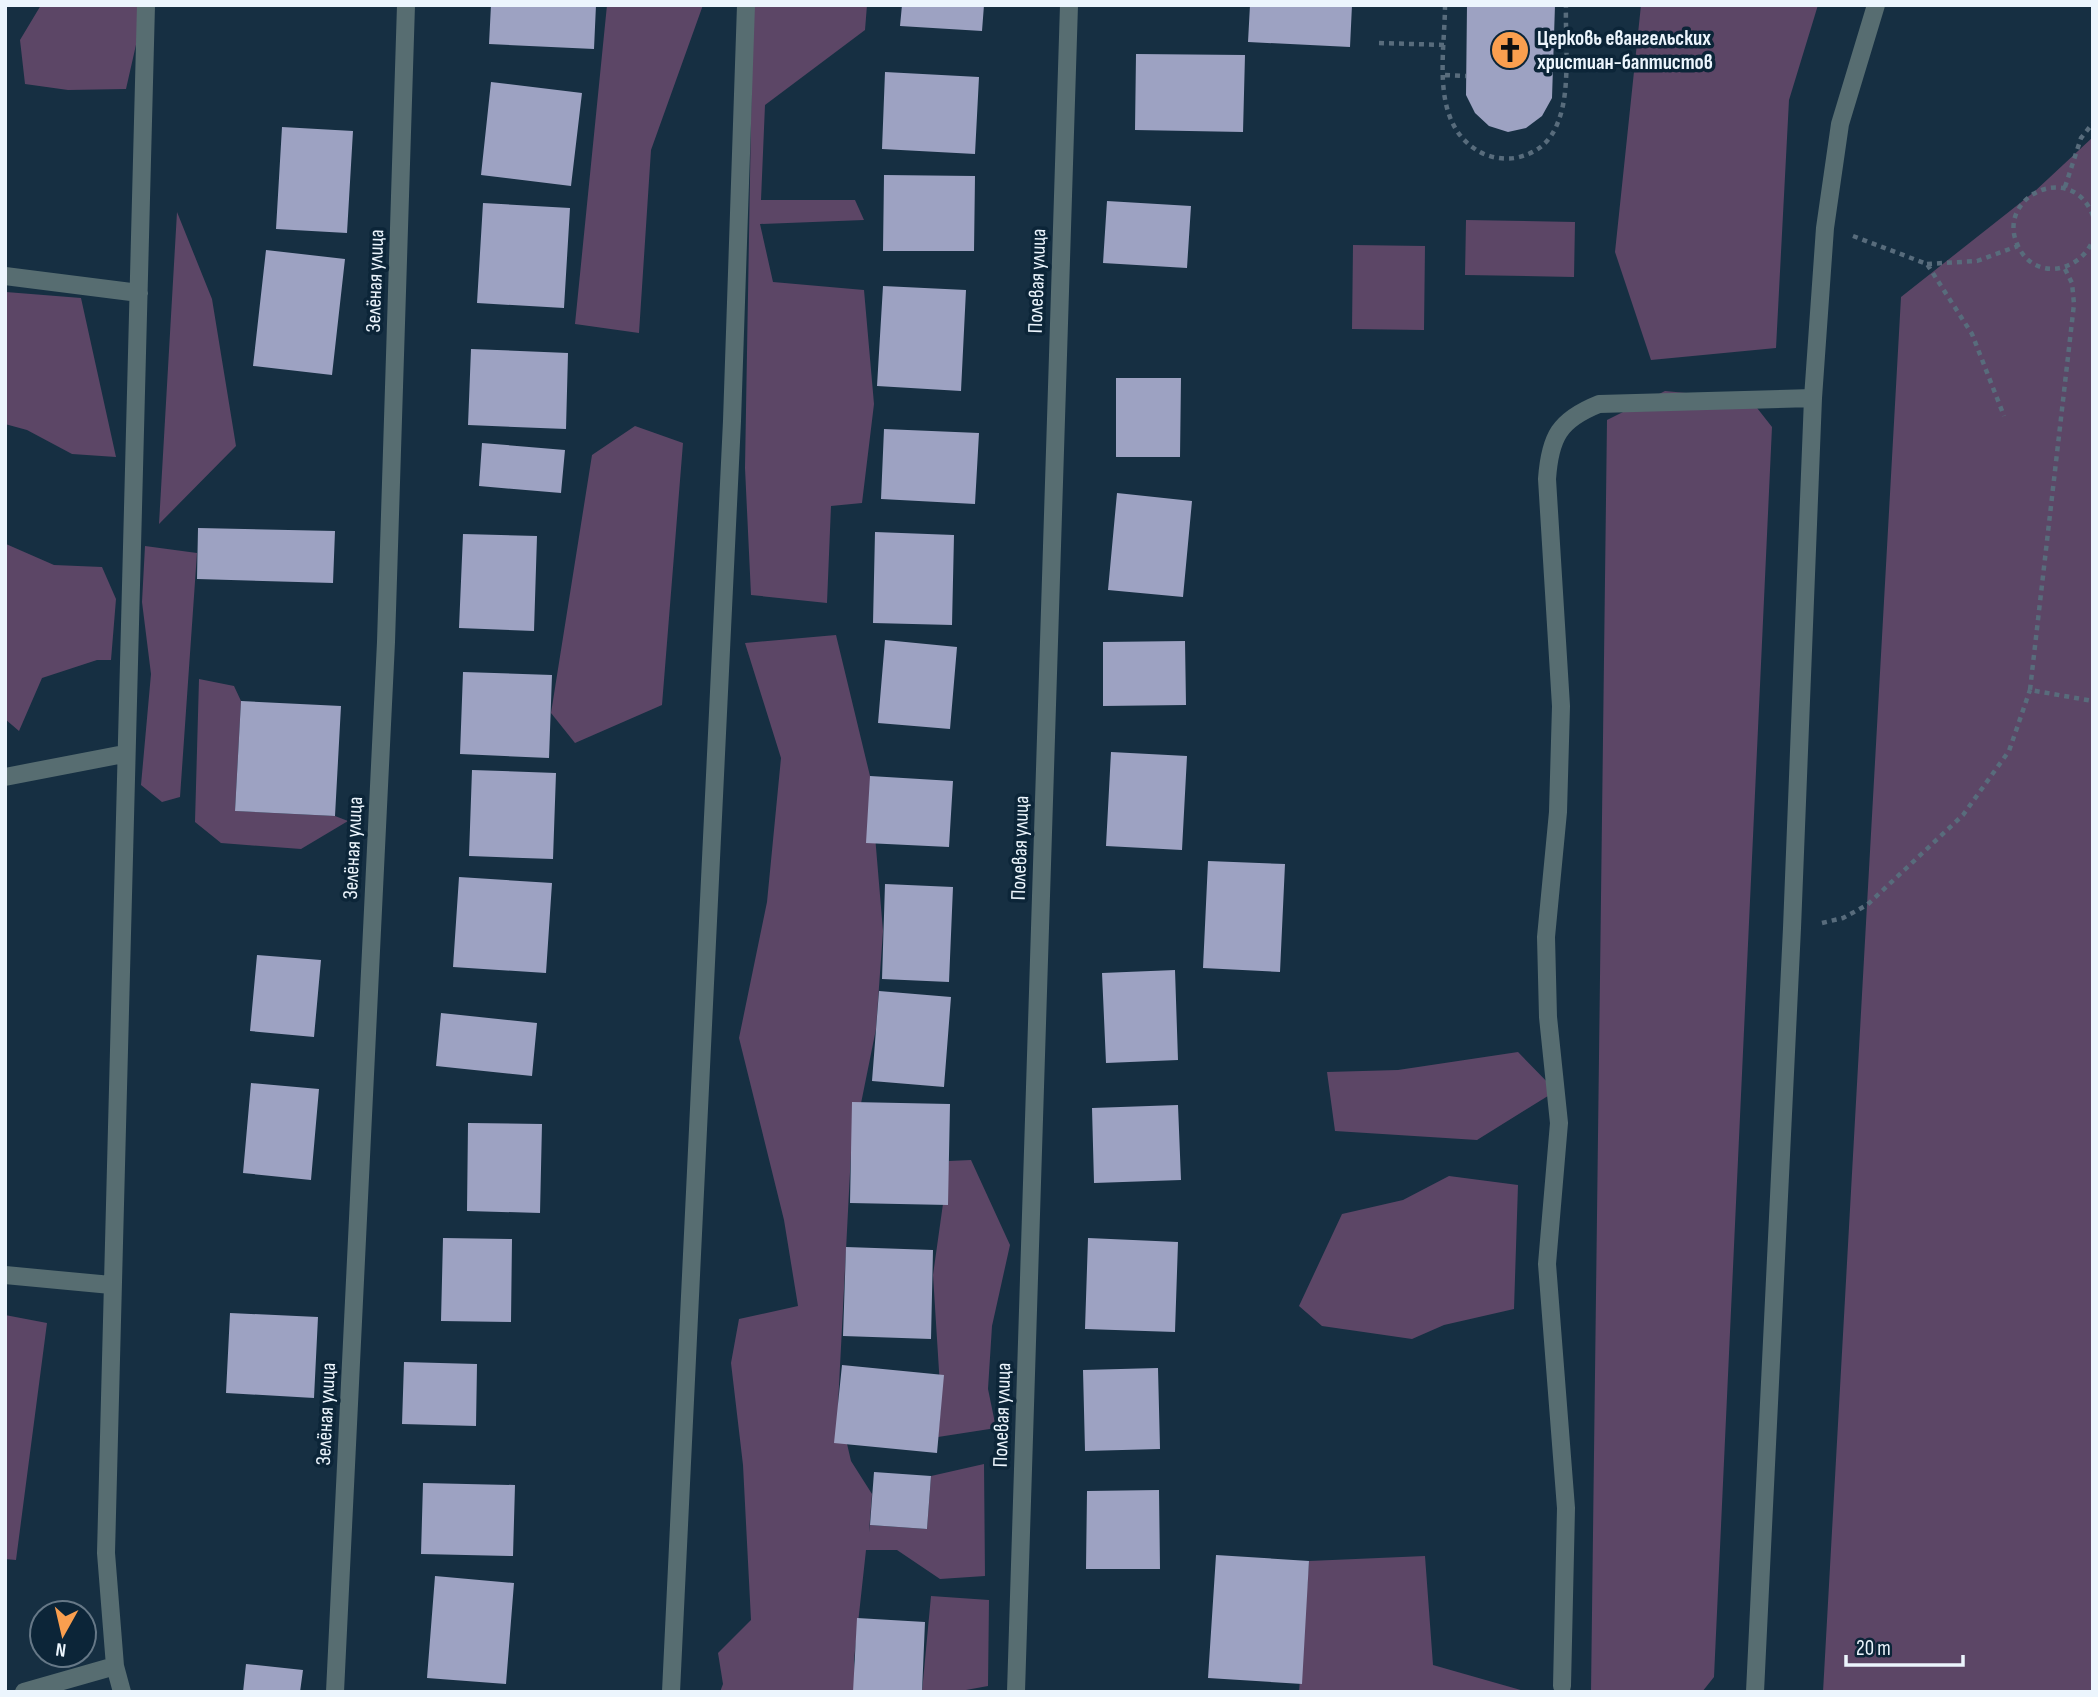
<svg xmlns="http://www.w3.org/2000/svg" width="2098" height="1697" font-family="'Sofia Sans Condensed',sans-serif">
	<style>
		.green { fill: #5c4666 }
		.building { fill: #9da2c2 }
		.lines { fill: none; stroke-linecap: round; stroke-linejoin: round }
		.path { stroke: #586c7c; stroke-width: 4.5; stroke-dasharray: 5 5; stroke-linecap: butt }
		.minor { stroke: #576d71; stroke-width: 18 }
		.labels { text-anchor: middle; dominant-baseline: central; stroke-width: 7; stroke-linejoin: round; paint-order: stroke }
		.poi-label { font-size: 21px; font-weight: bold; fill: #ecf5fd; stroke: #0c2538; text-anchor: start }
		.street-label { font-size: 21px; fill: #ecf5fd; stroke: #0c2538 }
	</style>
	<rect width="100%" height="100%" fill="#162f42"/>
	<path class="green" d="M41 5H145L126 89 68 90 25 84 20 40Z
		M607 5H703L651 150 639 333 575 324Z
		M753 5H867L865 30 765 105 761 200H855L864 220 760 224 773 282 864 290 874 404 862 503 831 506 827 603 751 595 745 468Z
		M1641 5H1818L1789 100 1776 348 1651 360 1615 252Z
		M2093 137V1692H1823L1901 297 2034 192Z
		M177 212 212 299 236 446 159 524Z
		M1466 220 1575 222 1574 277 1465 275Z
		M1353 245 1425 246 1424 330 1352 329Z
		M6 292 81 298 116 457 72 454 27 430 5 424Z
		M1665 391 1750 399 1772 427 1714 1677 1702 1692H1591L1607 420Z
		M635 426 683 443 662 705 575 743 551 713 592 455Z
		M6 544 54 565 102 567 116 599 111 660H97L42 678 19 731 5 719Z
		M145 546 197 553 180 797 162 802 141 785 151 674 142 602Z
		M836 635 870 776 883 931 876 1029 851 1153 838 1405 851 1461 872 1494 869 1532 870 1525 927 1529 931 1476 984 1464 985 1576 940 1579 897 1550H866L854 1660 856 1692H720L723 1684 718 1653 751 1620 743 1465 731 1363 739 1319 798 1306 784 1220 739 1038 767 902 781 758 745 643Z
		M199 679 234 686 241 701 235 811 335 816 348 821 301 849 221 843 195 822Z
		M1518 1052 1556 1091 1477 1140 1335 1131 1327 1072 1398 1070Z
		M971 1160 1010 1245 992 1326 988 1389 996 1428 938 1437 941 1403 933 1275 949 1161Z
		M1449 1176 1518 1185 1514 1309 1444 1325 1412 1339 1322 1326 1299 1306 1342 1214 1403 1200Z
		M5 1315 47 1323 16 1560 5 1559Z
		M1425 1556 1433 1665 1528 1692H1299L1309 1561Z
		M931 1596 989 1600 988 1686 955 1692H922Z"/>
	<path class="building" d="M491 5H596L594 49 489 44Z
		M902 5H984L982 31 900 26Z
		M1250 5H1352L1350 47 1248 42Z
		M1467 5H1555L1552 98 1542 116 1526 128 1508 132 1489 126 1475 113 1466 95Z
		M1136 54 1245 55 1243 132 1135 130Z
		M885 72 979 77 975 154 882 149Z
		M491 82 582 93 571 186 481 175Z
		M282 127 353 131 347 233 276 229Z
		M884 175 975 176 974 251H883Z
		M1107 201 1191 206 1187 268 1103 263Z
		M483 203 570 208 564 308 477 303Z
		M266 250 345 259 332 375 253 366Z
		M883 286 966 290 961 391 877 386Z
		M471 349 568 353 566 429 468 425Z
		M1116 378H1181L1180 457H1116Z
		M884 429 979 433 975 504 881 499Z
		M482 443 565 450 561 493 479 486Z
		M1117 493 1192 501 1183 597 1108 590Z
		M198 528 335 531 333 583 197 579Z
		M875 532 954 535 952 625 873 623Z
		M463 534 537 536 534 631 459 628Z
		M885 640 957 647 950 729 878 723Z
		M1185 641 1186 705 1103 706V642Z
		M463 672 552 675 549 758 460 754Z
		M241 701 341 706 335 816 235 811Z
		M1111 752 1187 756 1182 850 1106 846Z
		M472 770 556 773 553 859 469 856Z
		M870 776 953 781 949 847 866 843Z
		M1208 861 1285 864 1280 972 1203 968Z
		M459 877 552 883 546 973 453 967Z
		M885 884 953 887 949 982 882 979Z
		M257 955 321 960 314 1037 250 1031Z
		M1175 970 1178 1060 1106 1063 1102 973Z
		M879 991 951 997 944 1087 872 1081Z
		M441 1013 537 1023 532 1076 436 1066Z
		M251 1083 319 1089 311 1180 243 1173Z
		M852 1102 950 1104 948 1205 850 1203Z
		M1178 1105 1181 1180 1094 1183 1092 1108Z
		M468 1123 542 1124 540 1213 467 1211Z
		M443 1238 512 1239 511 1322 441 1321Z
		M1088 1238 1178 1242 1175 1332 1085 1329Z
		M846 1247 933 1250 931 1339 843 1336Z
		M230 1313 318 1317 314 1398 226 1393Z
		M404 1362 477 1364 476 1426 402 1424Z
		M842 1365 944 1375 937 1453 834 1443Z
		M1158 1368 1160 1449 1085 1451 1083 1370Z
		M874 1472 931 1476 927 1529 870 1525Z
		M423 1483 515 1485 513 1556 421 1554Z
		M1159 1490 1160 1569H1086L1087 1491Z
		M1216 1555 1309 1561 1302 1684 1208 1678Z
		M435 1576 514 1583 506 1684 427 1678Z
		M857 1618 925 1622 922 1692H853Z
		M246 1664 303 1670 300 1692H243Z"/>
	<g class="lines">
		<path class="path" d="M1445 5C1445 52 1430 119 1475 149 1486 157 1502 160 1515 158 1536 154 1551 142 1558 122 1571 91 1565 39 1566 5
			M1379 43 1445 45
			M1445 75 1466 76
			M2065 187 2081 138 2093 123
			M2093 216C2072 159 1994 197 2018 246 2035 282 2080 272 2093 240
			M1853 236 1927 264 1972 334 2004 416
			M1927 264 1977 261 2018 246
			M2065 269 2072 283 2074 304 2030 690 2093 701
			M1822 923 1843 918 1867 905 1963 815 2009 751 2030 690"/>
		<path class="minor" d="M5 276 139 293
			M5 777 124 754
			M5 1275 111 1285
			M1562 1686 1566 1508 1547 1264 1559 1123 1548 1017 1546 937 1558 812 1561 706 1547 479C1550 437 1559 420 1599 404L1813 398
			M24 1692 115 1666
			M122 1692 115 1666 106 1553 146 5
			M335 1692 386 642 406 5
			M671 1692 732 421 746 5
			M1016 1692 1069 5
			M1755 1692 1792 928 1813 398 1825 228 1840 124 1876 5"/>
	</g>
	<defs>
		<symbol id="church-disc" viewBox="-11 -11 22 22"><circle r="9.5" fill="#fa9f4f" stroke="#0c2538"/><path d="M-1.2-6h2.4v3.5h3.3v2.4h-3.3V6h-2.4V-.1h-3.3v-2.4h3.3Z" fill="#111"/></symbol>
	</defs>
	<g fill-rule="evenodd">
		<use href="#church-disc" x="1488" y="28" width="44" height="44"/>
	</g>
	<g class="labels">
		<g class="poi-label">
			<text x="1537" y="38">Церковь евангельских<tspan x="1537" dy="24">христиан-баптистов</tspan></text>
		</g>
		<g class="street-label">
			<text transform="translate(375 281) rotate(-88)">Зелёная улица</text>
			<text transform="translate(1037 281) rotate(-88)">Полевая улица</text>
			<text transform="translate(353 848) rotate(-87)">Зелёная улица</text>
			<text transform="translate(1020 848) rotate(-88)">Полевая улица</text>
			<text transform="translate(326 1414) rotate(-87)">Зелёная улица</text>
			<text transform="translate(1002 1415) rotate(-88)">Полевая улица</text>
		</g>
	</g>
	<rect width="2098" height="1697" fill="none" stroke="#ecf5fd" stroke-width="14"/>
	<g transform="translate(63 1634) rotate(188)"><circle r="33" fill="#0c2538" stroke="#667887" stroke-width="2"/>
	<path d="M0-5L12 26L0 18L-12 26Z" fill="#fa9f4f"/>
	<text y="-10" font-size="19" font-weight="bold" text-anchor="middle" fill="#ecf5fd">N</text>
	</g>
	<path d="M1846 1655v10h117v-10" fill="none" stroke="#ecf5fd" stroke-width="3.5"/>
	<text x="1856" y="1655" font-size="21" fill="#ecf5fd" stroke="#0c2538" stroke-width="5" paint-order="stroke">20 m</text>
</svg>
